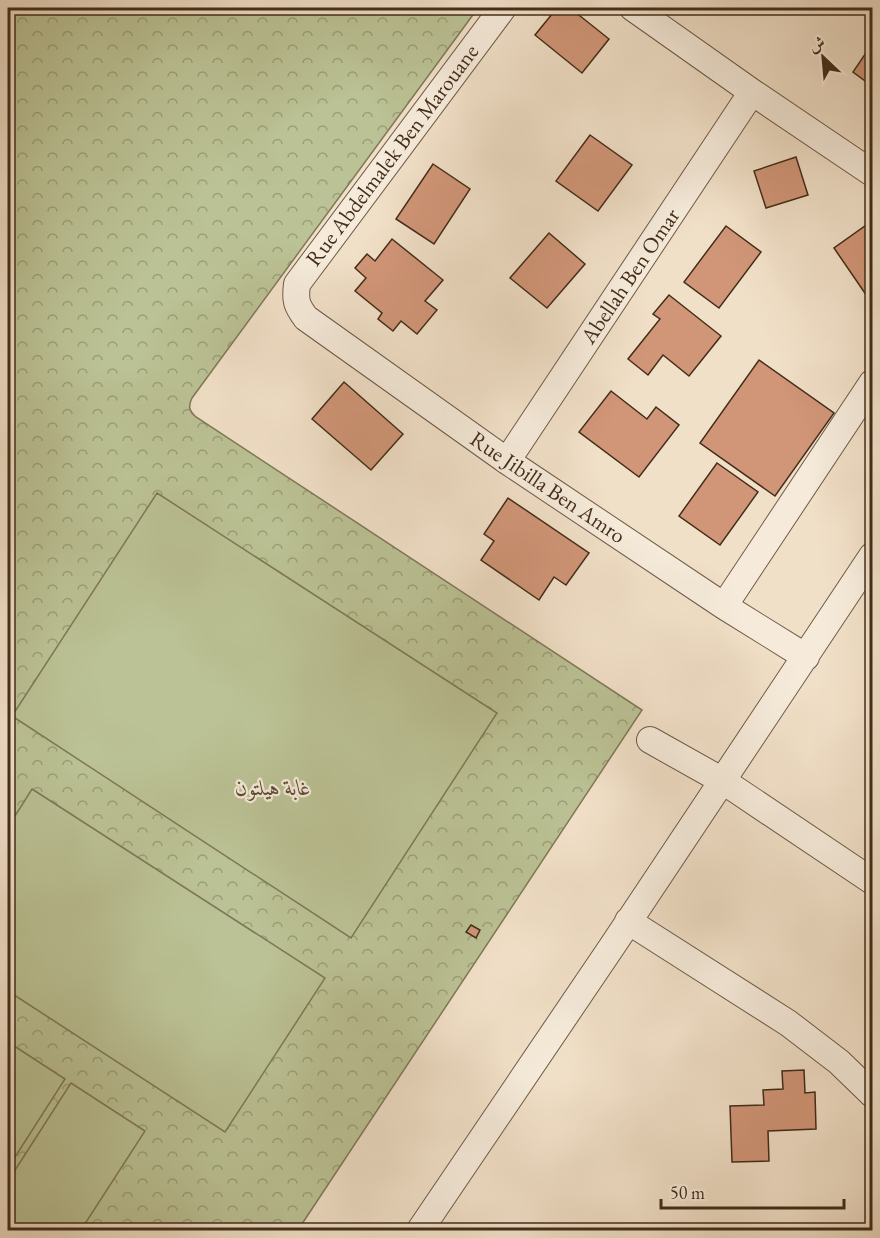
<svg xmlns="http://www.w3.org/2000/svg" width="880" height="1238" font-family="'EB Garamond',Amiri,serif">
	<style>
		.forest { fill: url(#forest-crowns); stroke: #7f7858; stroke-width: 1.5 }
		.pitch { fill: #bbc295; stroke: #7f7858; stroke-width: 1.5 }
		.building { fill: #d19678; stroke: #432d1a; stroke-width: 1.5 }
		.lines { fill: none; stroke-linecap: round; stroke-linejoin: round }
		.minor-casing { stroke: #6e5a46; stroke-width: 28 }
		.minor { stroke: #f6ebdb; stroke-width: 26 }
		.labels { text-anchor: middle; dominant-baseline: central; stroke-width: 4.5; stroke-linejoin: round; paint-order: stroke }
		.street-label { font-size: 22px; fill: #432d1a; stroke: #f6ebdb }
		.park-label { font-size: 22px; font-style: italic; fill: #5b4b33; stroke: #f6ebdb }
	</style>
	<defs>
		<pattern id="forest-crowns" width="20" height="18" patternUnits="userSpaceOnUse" patternTransform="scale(1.5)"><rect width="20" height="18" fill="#bbc295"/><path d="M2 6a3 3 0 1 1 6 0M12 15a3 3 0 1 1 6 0" fill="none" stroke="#9a9e79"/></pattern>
	</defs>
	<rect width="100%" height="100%" fill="#f1e0c8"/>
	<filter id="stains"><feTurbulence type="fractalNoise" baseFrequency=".00333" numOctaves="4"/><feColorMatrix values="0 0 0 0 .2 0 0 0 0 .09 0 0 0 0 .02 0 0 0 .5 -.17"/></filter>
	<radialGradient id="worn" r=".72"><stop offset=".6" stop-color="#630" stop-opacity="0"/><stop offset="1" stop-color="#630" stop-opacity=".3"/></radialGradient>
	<path class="forest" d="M8 8H478L192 398C188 406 189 411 196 417L642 710 298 1230H8Z"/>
	<path class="pitch" d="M157 493 497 713 351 938 12 716Z
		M32 789 325 978 225 1132 8 991V827Z
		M8 1042 65 1079 8 1168Z
		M71 1083 145 1131 81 1230H8V1181Z"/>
	<path class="building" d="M557 8H570L609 39 582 73 535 35Z
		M872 44V86L853 72Z
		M590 135 632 165 598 211 556 181Z
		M796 157 808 195 766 208 754 171Z
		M433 164 470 189 434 244 396 219Z
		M872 221V296L869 299 834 248Z
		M726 226 761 252 719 308 684 282Z
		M549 233 585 264 547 308 510 278Z
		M392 239 443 280 425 301 437 310 417 334 401 321 393 331 378 319 382 313 355 291 366 278 355 268 367 254 375 261Z
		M669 295 721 336 689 376 663 355 648 375 628 359 660 319 653 314Z
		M759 360 834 413 775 496 700 443Z
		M344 382 403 434 371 470 312 419Z
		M611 391 647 419 656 407 679 425 639 477 579 432Z
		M717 463 758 492 720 545 679 516Z
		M508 498 589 553 566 585 554 577 539 600 481 560 494 541 484 534Z
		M471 925 480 930 476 938 466 932Z
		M804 1070 805 1093 815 1092 816 1129 768 1131 769 1161 732 1162 730 1106 764 1105 763 1090 783 1089 782 1071Z"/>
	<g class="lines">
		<defs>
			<path id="minor" d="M503 8 297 284C295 300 296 305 306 318L507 461 724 606 806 657
				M633 8 752 92 872 173
				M507 461 752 92
				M724 606 872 383
				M650 740 723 781 872 881
				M628 921 788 1023 839 1062 872 1094
				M420 1230 613 945 872 556"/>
		</defs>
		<use href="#minor" class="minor-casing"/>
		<use href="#minor" class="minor"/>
	</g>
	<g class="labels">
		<g class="street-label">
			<text transform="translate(392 155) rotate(-53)">Rue Abdelmalek Ben Marouane</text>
			<text transform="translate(630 276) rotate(-56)">Abellah Ben Omar</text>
			<text transform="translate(548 487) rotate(34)">Rue Jibilla Ben Amro</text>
		</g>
		<g class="park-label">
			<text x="273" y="787">غابة هيلتون</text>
		</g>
	</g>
	<rect width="880" height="1238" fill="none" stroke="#f1e0c8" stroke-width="30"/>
	<rect x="9" y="9" width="862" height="1220" fill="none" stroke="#432d1a" stroke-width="3"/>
	<rect x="15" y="15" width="850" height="1208" fill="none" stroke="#432d1a" stroke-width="1.5"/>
	<g transform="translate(823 57) rotate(334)" stroke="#f6ebdb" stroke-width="4.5" paint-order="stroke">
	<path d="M0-4.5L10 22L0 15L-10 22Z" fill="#432d1a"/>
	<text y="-9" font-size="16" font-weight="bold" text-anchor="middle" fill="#432d1a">ش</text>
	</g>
	<path d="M661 1199v9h183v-9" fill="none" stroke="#432d1a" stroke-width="3"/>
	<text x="670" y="1199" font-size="18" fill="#432d1a" stroke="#f6ebdb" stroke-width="4.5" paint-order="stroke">50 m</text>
	<rect width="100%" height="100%" filter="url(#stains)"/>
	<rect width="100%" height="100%" fill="url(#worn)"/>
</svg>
